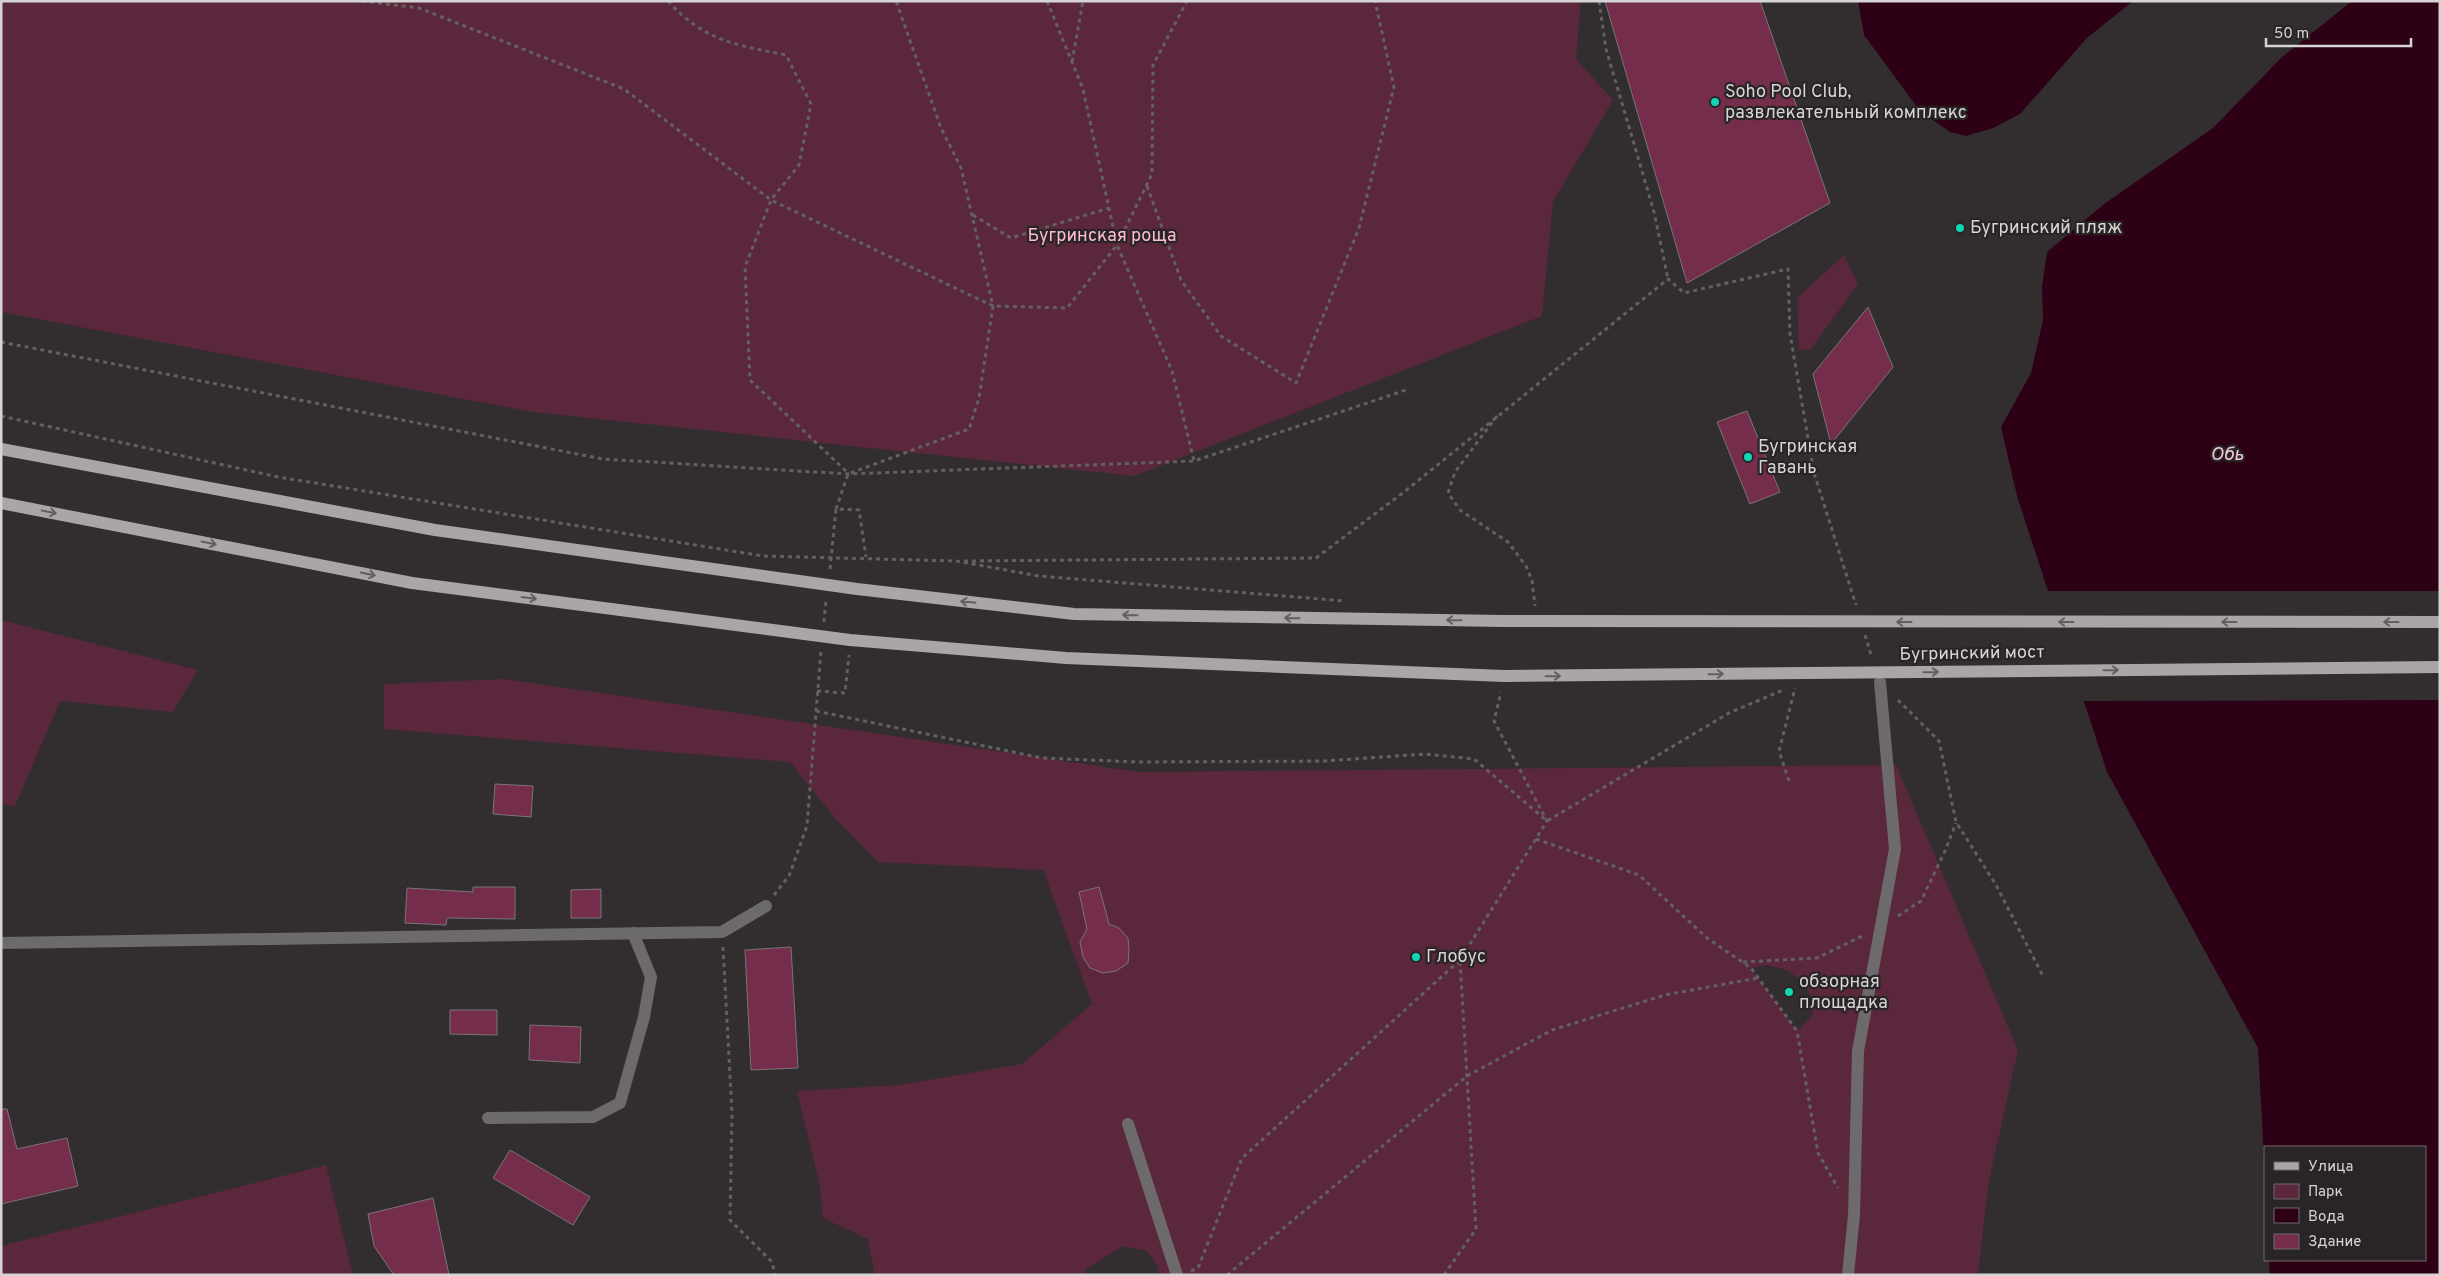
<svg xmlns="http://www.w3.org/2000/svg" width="2441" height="1276" font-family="Overpass,sans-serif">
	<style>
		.green { fill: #5a273c; fill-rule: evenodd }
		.water { fill: #2e0015 }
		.pier { fill: #322e2f }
		.building { fill: #752d4c; stroke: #7a7476 }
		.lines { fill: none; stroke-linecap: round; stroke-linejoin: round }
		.path { stroke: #646061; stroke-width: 3; stroke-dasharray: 4 4; stroke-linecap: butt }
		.minor { stroke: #6d6a6b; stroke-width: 12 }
		.major { stroke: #aaa5a6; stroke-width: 12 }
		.oneway { stroke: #635e5f }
		.poi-dot { fill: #11d5b4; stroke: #292425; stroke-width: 2 }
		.labels { text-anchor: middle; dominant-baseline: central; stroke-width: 4.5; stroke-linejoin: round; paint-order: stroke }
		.poi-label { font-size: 18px; fill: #d7d4d5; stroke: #292425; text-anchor: start }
		.park-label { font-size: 18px; fill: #febcd3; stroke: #292425 }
		.street-label { font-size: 18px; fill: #d7d4d5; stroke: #292425 }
		.water-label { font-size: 19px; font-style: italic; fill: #f6c9d8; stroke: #292425 }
	</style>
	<rect width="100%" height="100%" fill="#322e2f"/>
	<path class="green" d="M1 1H1581L1576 59 1613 100 1553 202 1542 316 1134 476 533 412 1 312Z
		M1844 255 1858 284 1811 349 1799 350 1797 298Z
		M1 620 198 670 173 712 60 701 15 806 1 804Z
		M505 679 1139 772 1896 765 2018 1050 1988 1186 1978 1275H1159L1157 1265 1147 1251 1123 1246 1085 1270 1086 1275H875L868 1239 823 1218 819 1182 797 1091 899 1085 1022 1064 1092 1004 1043 870 878 862 835 818 790 762 384 729V684ZM1768 965 1789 971 1804 984 1813 1001 1812 1016 1797 1031 1751 968Z
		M326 1165 353 1275H1V1246Z"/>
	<path class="water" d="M1858 1H2133L2087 38 2020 114 1993 128 1966 136 1950 132 1920 111 1864 35Z
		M2352 1H2440V1275H2270L2269 1260H2425V1147H2265V1177L2258 1048 2107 772 2017 496 2001 427 2031 373 2043 320 2042 287 2047 252 2104 204 2213 128 2282 57Z"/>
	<path class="pier" d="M2045 591H2440V700L2081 701Z"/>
	<path class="building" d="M1605 1H1760L1830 203 1687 283Z
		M1868 307 1893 367 1831 444 1813 374Z
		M1747 411 1780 492 1750 504 1717 422Z
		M495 784 533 786 531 817 493 814Z
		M473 887H515V919L447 918 446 925 405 923 407 888 473 892Z
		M1099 887 1109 924 1119 928 1128 938 1129 950 1128 963 1116 971 1103 973 1090 968 1083 957 1080 942 1087 929 1079 892Z
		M601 889V918H571V890Z
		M791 947 798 1068 751 1070 745 950Z
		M450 1010H497V1035L450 1034Z
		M530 1025 581 1027 580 1063 529 1060Z
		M1 1109H7L17 1149 67 1138 78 1186 1 1204Z
		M510 1150 590 1197 573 1225 493 1178Z
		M433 1198 449 1275H394L374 1246 368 1214Z"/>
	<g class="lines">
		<path class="path" d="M362 1 419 8 624 89 771 200 993 306 1067 308 1117 245 1152 174 1153 65 1187 1
			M668 1C704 41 736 45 786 55L811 104 799 165 771 200 745 267 750 380 848 473
			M1047 1 1083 89 1117 245 1172 371 1194 461
			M1599 1 1606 49 1654 212 1668 279
			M1072 62 1083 1
			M1147 186 1181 280 1221 336 1296 383 1359 228 1394 87 1375 1
			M973 215 1011 238 1109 208
			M1 342 603 459 848 474 1194 461 1409 389
			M1 416 278 477 763 556 956 561 1039 576 1345 601
			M1497 416 1455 472 1448 493 1460 510 1508 542 1526 566 1532 581 1535 606
			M836 509 848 474 969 429 979 398 993 306 961 168 941 128 896 1
			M964 561 1316 558 1404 492 1668 279 1684 293 1788 269 1790 334 1814 473 1856 605
			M830 569 836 509 859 510 866 557
			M824 622 826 600
			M1865 635 1872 658
			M817 691 845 693 849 655
			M1898 700 1939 741 1956 822 1996 885 2044 978
			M816 711 1042 758 1140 762 1325 761 1425 754 1474 759 1547 821 1729 713 1783 690
			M1789 781 1779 751 1795 688
			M1536 839 1639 875 1707 938 1751 968 1797 1031 1818 1153 1838 1188
			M774 895 789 876 807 826 821 650
			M1898 916 1921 901 1945 851 1956 823
			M723 947 732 1113 730 1220 772 1262 775 1275
			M1743 962 1817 958 1864 935
			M1191 1271 1198 1268 1242 1158 1460 960
			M1227 1275 1467 1076 1552 1030 1665 995 1758 978
			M1444 1275 1476 1229 1460 960 1547 821 1494 721 1501 692"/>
		<path class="minor" d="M1 943 722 932 766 906
			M488 1118 593 1117 620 1103 644 1017 651 977 633 933
			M1128 1124 1177 1275
			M1848 1275 1854 1215 1858 1051 1895 849 1880 682"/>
		<path class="major" d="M1 449 435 530 857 589 1074 614 1503 621 2440 622
			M1 503 412 583 850 640 1066 658 1504 676 2440 667"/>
	</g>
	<defs><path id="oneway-shaft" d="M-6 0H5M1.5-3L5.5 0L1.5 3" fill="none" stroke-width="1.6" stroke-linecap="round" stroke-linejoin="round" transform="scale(1.25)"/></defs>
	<g class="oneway">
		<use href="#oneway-shaft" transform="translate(49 512) rotate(11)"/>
		<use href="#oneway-shaft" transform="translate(209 543) rotate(11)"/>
		<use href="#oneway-shaft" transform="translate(368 574) rotate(11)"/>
		<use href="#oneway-shaft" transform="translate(529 598) rotate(7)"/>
		<use href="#oneway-shaft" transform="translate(968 602) rotate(-174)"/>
		<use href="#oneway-shaft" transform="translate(1130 615) rotate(-179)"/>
		<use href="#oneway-shaft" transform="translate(1292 618) rotate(-179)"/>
		<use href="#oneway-shaft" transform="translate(1454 620) rotate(-179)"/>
		<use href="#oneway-shaft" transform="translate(1904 622) rotate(-180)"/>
		<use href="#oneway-shaft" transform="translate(2066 622) rotate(-180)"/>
		<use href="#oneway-shaft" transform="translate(2229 622) rotate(-180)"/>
		<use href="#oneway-shaft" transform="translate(2391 622) rotate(-180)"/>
		<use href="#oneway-shaft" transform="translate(2111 670) rotate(-1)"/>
		<use href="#oneway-shaft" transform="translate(1931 672) rotate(-1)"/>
		<use href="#oneway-shaft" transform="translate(1716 674) rotate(-1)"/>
		<use href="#oneway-shaft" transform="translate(1553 676) rotate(-1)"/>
	</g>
	<g class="poi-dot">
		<circle cx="1715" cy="102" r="5"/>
		<circle cx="1960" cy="228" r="5"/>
		<circle cx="1748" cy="457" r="5"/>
		<circle cx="1416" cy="957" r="5"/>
		<circle cx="1789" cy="992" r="5"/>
	</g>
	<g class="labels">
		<g class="poi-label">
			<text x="1725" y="92">Soho Pool Club,<tspan x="1725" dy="21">развлекательный комплекс</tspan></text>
			<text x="1970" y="228">Бугринский пляж</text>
			<text x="1758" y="447">Бугринская<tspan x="1758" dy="21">Гавань</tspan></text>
			<text x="1426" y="957">Глобус</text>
			<text x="1799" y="982">обзорная<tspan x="1799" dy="21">площадка</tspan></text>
		</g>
		<g class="park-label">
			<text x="1102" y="236">Бугринская роща</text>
		</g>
		<g class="street-label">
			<text transform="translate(1972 654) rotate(-1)">Бугринский мост</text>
		</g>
		<g class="water-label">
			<text x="2227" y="455">Обь</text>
		</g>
	</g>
	<rect width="2441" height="1276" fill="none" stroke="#d7d4d5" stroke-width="5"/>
	<rect x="2264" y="1146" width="162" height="115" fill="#292425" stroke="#6f6a6b"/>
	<rect x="2274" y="1162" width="25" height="8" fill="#aaa5a6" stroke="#6f6a6b"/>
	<text x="2308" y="1171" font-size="15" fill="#d7d4d5">Улица</text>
	<rect x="2274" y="1184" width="25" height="15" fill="#5a273c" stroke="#6f6a6b"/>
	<text x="2308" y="1196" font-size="15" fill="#d7d4d5">Парк</text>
	<rect x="2274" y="1208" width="25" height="15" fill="#2e0015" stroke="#6f6a6b"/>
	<text x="2308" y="1221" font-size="15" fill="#d7d4d5">Вода</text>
	<rect x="2274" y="1234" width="25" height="15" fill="#752d4c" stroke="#6f6a6b"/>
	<text x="2308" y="1246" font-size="15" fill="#d7d4d5">Здание</text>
	<path d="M2266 38v8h145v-8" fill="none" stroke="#d7d4d5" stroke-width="2.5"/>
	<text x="2274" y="38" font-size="15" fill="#d7d4d5" stroke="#292425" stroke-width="4" paint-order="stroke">50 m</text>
</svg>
